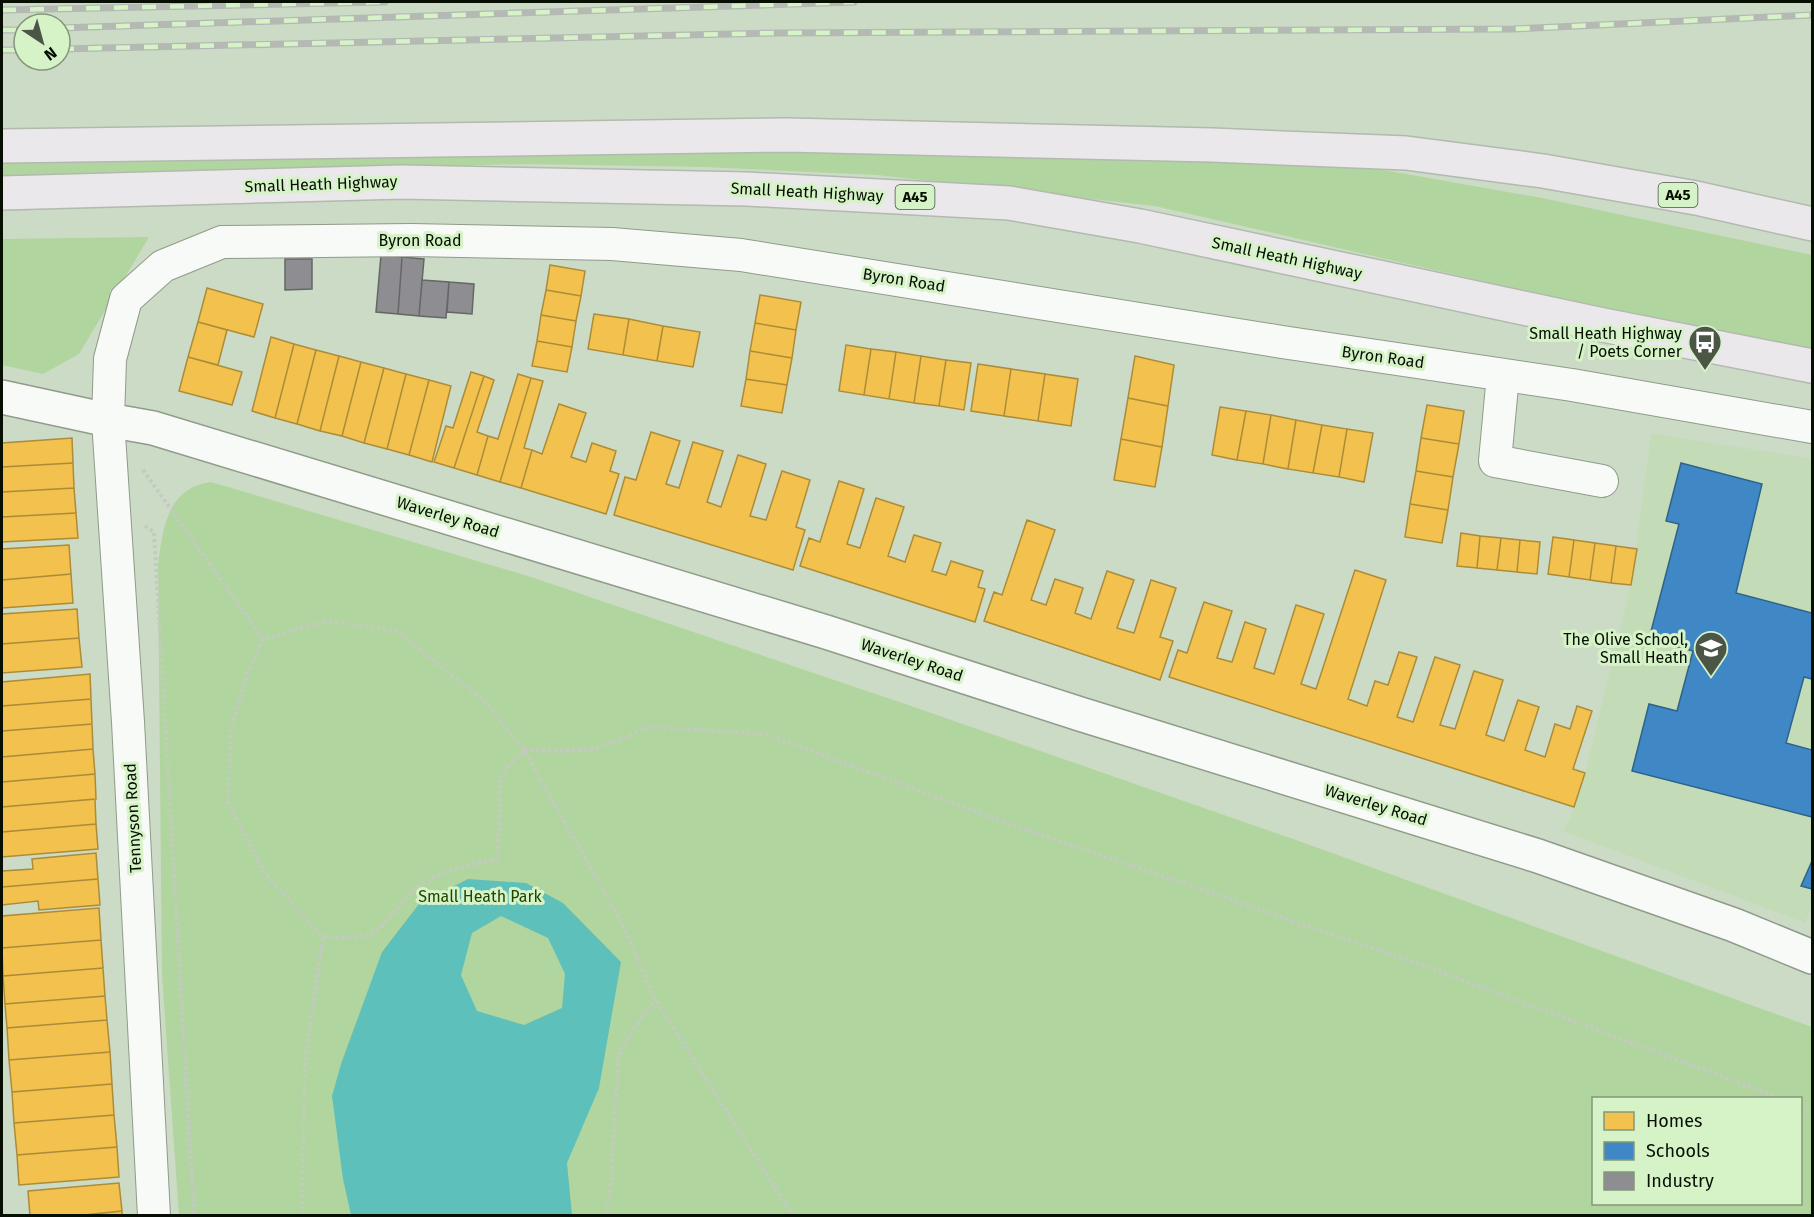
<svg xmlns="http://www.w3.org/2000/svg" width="1814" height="1217" font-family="'Fira Sans',sans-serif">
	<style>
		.built { fill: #c3dcb7 }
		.green { fill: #b1d59e; fill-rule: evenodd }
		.water { fill: #5ec0ba; fill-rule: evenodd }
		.homes { fill: #f2c14e; stroke: #ac8c38; stroke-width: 1.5 }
		.schools { fill: #3f88c5; stroke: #2e648b; stroke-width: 1.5 }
		.industry { fill: #8d8d92; stroke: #656767; stroke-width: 1.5 }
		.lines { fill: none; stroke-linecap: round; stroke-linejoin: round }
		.minor-casing { stroke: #909b8a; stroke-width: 34 }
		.tertiary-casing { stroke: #909b8a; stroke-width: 36 }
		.trunk-casing { stroke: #b2b9af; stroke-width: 36 }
		.path { stroke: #c4c9c2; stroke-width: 4; stroke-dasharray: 3 3; stroke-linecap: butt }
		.minor { stroke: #f7faf6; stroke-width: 32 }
		.tertiary { stroke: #f7faf6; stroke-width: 33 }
		.trunk { stroke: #ebe8ec; stroke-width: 33 }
		.rail-casing { stroke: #b5b9b4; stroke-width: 7 }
		.rail { stroke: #d6f3c8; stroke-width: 4.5; stroke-dasharray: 14; stroke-linecap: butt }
		.labels { text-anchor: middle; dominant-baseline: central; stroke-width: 6; stroke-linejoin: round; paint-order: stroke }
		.shield { fill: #d6f3c8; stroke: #45533e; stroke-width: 1.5 }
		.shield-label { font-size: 15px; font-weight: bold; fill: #070f03 }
		.street-label { font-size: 16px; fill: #070f03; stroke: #d6f3c8 }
		.poi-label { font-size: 16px; fill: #070f03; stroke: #d6f3c8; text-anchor: end }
		.park-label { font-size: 16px; fill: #1f4400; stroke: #d6f3c8 }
	</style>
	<rect width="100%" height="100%" fill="#ccdbc5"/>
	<path class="built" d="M1651 433 1812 459V906L1805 923 1563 831 1570 819 1585 773 1632 581Z"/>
	<path class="green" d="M606 147 987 154 1355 165 1542 198 1812 255V351L1526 291 1155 206 877 175 705 167 526 164 2 176V158Z
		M149 237 79 354 43 374 2 365V239Z
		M211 482 528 576 911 706 1296 840 1812 1027V1215H179L162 976 158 565C163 528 167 488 211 482ZM1594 1098H1800V1204H1594Z"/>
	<path class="water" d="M468 879 526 883 563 903 621 962 599 1088 567 1163 572 1215H351L343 1179 332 1096 341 1064 382 952 419 904ZM501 916 548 938 565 974 562 1008 524 1025 477 1011 461 975 472 933Z"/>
	<path class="homes" d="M550 265 585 271 581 296 546 290Z
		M207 288 263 304 254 337 198 322Z
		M546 290 581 296 576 321 541 315Z
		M760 295 801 302 796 330 755 323Z
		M594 314 629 319 623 355 588 349Z
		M541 315 576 321 572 347 537 341Z
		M629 319 663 326 657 361 623 355Z
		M198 322 227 330 218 365 188 357Z
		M755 323 796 330 792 358 750 351Z
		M663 326 700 332 693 367 657 361Z
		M271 337 294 344 275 418 252 411Z
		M537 341 572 347 567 372 532 366Z
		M294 344 316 350 297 424 275 418Z
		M846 345 871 349 864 395 839 391Z
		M871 349 896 352 889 399 864 395Z
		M316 350 339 356 320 431 297 424Z
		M750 351 792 358 787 385 746 379Z
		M896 352 921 356 914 403 889 399Z
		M339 356 361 362 342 436 320 431Z
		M921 356 946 360 939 406 914 403Z
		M1135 356 1174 365 1168 406 1128 398Z
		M188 357 242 372 232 405 179 391Z
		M946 360 971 363 964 410 939 406Z
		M361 362 384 368 364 443 342 436Z
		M978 364 1011 369 1004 416 971 411Z
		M384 368 406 374 387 449 364 443Z
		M1011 369 1045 374 1038 421 1004 416Z
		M471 372 484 376 454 468 434 462 446 426 453 428Z
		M406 374 429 380 409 455 387 449Z
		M518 374 531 378 500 482 477 475 488 436 498 439Z
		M1045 374 1078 379 1071 426 1038 421Z
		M484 376 494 380 477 432 488 436 477 475 454 468Z
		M531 378 543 381 524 448 532 450 521 488 500 482Z
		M746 379 787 385 782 413 741 406Z
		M429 380 451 386 432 462 409 455Z
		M1128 398 1168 406 1162 447 1121 439Z
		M559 404 586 413 571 457 586 462 592 443 616 451 610 471 619 474 606 514 521 488 532 450 542 454Z
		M1427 405 1464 411 1459 444 1421 438Z
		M1220 407 1246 411 1237 460 1212 455Z
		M1246 411 1271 415 1263 464 1237 460Z
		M1271 415 1296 420 1288 469 1263 464Z
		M1296 420 1322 425 1313 473 1288 469Z
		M1322 425 1347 429 1339 477 1313 473Z
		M1347 429 1373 433 1364 482 1339 477Z
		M651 432 680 441 666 484 679 488 693 442 723 451 707 502 721 507 738 455 766 464 750 516 766 520 782 471 810 480 796 527 805 530 793 570 614 515 625 477 636 480Z
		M72 438 73 463 2 467V443Z
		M1421 438 1459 444 1453 477 1416 471Z
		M1121 439 1162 447 1155 487 1114 480Z
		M73 463 74 488 2 492V467Z
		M1416 471 1453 477 1448 510 1410 504Z
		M839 481 864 489 847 544 860 548 876 498 904 507 888 556 905 562 914 535 941 543 932 571 946 575 951 561 983 571 978 587 985 589 975 622 800 566 809 538 820 542Z
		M74 488 76 513 2 517V492Z
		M1410 504 1448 510 1442 543 1405 537Z
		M76 513 78 538 2 542V517Z
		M1027 520 1055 530 1031 600 1046 605 1055 579 1083 588 1075 613 1091 619 1107 571 1134 580 1117 628 1134 633 1151 580 1176 588 1160 637 1173 641 1160 680 984 621 994 592 1002 595Z
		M1461 533 1480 536 1477 568 1457 566Z
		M1480 536 1501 538 1497 570 1477 568Z
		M1553 537 1574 540 1569 577 1548 574Z
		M1501 538 1520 540 1517 572 1497 570Z
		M1520 540 1540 542 1537 574 1517 572Z
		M1574 540 1595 543 1590 580 1569 577Z
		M1595 543 1616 546 1611 583 1590 580Z
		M69 545 71 574 2 580V549Z
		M1616 546 1637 549 1631 585 1611 583Z
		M1355 570 1386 580 1348 699 1367 706 1375 681 1388 685 1399 652 1417 657 1397 717 1413 722 1435 657 1460 665 1440 725 1455 729 1474 671 1503 680 1486 735 1504 741 1518 700 1539 707 1525 750 1545 757 1555 724 1570 729 1577 706 1592 711 1573 769 1585 773 1574 807 1169 677 1178 650 1187 653 1204 602 1232 611 1217 658 1232 662 1245 622 1266 629 1254 668 1274 674 1296 605 1324 614 1301 684 1316 689Z
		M71 574 73 603 2 608V580Z
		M77 609 79 638 2 644V614Z
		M79 638 82 667 2 673V644Z
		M90 674 91 699 2 706V682Z
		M91 699 92 724 2 731V706Z
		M92 724 93 749 2 757V731Z
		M93 749 95 774 2 782V757Z
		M95 774 96 799 2 807V782Z
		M95 799 96 824 2 832V807Z
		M96 824 98 849 2 857V832Z
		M96 853 98 879 2 887V871L33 869 32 859Z
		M98 879 100 905 39 910 38 901 2 905V887Z
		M99 908 101 940 2 948V916Z
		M101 940 103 968 3 976 2 948Z
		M103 968 105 996 5 1004 3 976Z
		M105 996 107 1020 7 1028 5 1004Z
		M107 1020 110 1052 9 1060 7 1028Z
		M110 1052 112 1084 12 1092 9 1060Z
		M112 1084 114 1115 14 1123 12 1092Z
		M114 1115 117 1147 17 1155 14 1123Z
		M117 1147 119 1177 19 1185 17 1155Z
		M119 1183 122 1211 74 1216H30L28 1191Z
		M122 1211V1216H74Z"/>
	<path class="schools" d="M1681 463 1762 484 1736 593 1812 613V679L1804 677 1786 743 1812 750V817L1632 771 1649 704 1677 711 1693 651 1649 639 1679 524 1666 521Z
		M1812 861V889L1801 886Z"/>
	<path class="industry" d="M381 255 402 257 398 314 376 312Z
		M402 257 424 259 419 316 398 314Z
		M285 259H312V289L285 290Z
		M422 280 449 282 446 318 419 316Z
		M449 282 474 284 472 314 447 312Z"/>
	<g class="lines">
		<defs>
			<path id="minor" d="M1503 375 1495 461 1602 481
				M154 1216 128 722 108 420 110 359 126 299 163 266 222 242 411 240 612 244 741 255 1282 342 1572 385 1812 427"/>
			<path id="tertiary" d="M2 397 108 420 153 428 826 632 1080 714 1538 856 1734 925 1812 957"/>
			<path id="trunk" d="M2 146 787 135 1212 145 1406 153 1543 171 1696 198 1812 224
				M2 193 402 182 747 189 1009 203 1140 226 1598 324 1812 366"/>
		</defs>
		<use href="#minor" class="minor-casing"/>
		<use href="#tertiary" class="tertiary-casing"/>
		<use href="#trunk" class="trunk-casing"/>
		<path class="path" d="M143 470 263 639 327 621 397 631 483 700 524 750 622 924 655 999 793 1216
			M145 526 154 532 194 1216
			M263 639 249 669 231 729 228 803 265 874 323 937C332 937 361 938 369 935 389 926 404 892 426 881 448 869 473 864 497 859L499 831V778L524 750 562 751 596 749 649 727 766 734 1001 821 1427 967 1780 1098
			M1800 1106 1812 1111
			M302 1216 305 1061 323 937
			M606 1216 611 1180 619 1051 655 999"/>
		<use href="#minor" class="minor"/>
		<use href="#tertiary" class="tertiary"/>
		<use href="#trunk" class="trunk"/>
		<defs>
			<path id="rail" d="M2 10 385 2
				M60 28 854 2
				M2 30H24
				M60 49 776 33 1513 29 1812 15
				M2 50H24"/>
		</defs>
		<use href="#rail" class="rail-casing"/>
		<use href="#rail" class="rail"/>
	</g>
	<defs>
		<symbol id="bus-pin" viewBox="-11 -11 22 30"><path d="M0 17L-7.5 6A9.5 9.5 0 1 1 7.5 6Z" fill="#4c5647" stroke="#d6f3c8"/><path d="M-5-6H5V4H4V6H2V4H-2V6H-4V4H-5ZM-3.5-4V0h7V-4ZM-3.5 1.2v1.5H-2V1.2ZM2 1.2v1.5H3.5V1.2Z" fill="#fff"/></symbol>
		<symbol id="school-pin" viewBox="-11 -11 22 30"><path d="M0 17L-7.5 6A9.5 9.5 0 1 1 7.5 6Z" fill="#4c5647" stroke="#d6f3c8"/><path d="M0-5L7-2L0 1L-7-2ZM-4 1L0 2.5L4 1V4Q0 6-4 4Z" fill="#fff"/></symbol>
	</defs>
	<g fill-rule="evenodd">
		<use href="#bus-pin" x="1686" y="323" width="38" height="52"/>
		<use href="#school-pin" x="1692" y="629" width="38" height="52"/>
	</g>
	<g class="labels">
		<g class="shield">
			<rect x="1658.5" y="183" width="39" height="24" rx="4.5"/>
			<rect x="895.5" y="185" width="39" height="24" rx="4.5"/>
		</g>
		<g class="shield-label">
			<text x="1678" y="195">A45</text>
			<text x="915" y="197">A45</text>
		</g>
		<g class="street-label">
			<text transform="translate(321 184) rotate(-2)">Small Heath Highway</text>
			<text transform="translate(807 192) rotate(3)">Small Heath Highway</text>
			<text x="420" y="240">Byron Road</text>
			<text transform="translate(1287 258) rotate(12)">Small Heath Highway</text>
			<text transform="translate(904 280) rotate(9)">Byron Road</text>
			<text transform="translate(1383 357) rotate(8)">Byron Road</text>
			<text transform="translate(448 517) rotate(17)">Waverley Road</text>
			<text transform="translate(912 660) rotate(18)">Waverley Road</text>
			<text transform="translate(1376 805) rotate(17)">Waverley Road</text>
			<text transform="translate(133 818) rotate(-93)">Tennyson Road</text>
		</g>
		<g class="poi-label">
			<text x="1682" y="333">Small Heath Highway<tspan x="1682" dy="18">/ Poets Corner</tspan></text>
			<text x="1688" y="639">The Olive School,<tspan x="1688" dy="18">Small Heath</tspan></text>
		</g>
		<g class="park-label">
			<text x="480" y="896">Small Heath Park</text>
		</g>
	</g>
	<rect width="1814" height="1217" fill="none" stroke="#070f03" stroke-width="6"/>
	<rect x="1592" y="1097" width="210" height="108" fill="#d6f3c8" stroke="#839879" stroke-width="1.5"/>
	<rect x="1604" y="1112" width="30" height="18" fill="#f2c14e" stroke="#839879" stroke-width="1.5"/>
	<text x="1646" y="1127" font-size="18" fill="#070f03">Homes</text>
	<rect x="1604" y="1142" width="30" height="18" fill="#3f88c5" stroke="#839879" stroke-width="1.5"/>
	<text x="1646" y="1157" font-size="18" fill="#070f03">Schools</text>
	<rect x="1604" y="1172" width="30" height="18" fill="#8d8d92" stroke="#839879" stroke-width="1.5"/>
	<text x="1646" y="1187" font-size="18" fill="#070f03">Industry</text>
	<g transform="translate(42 42) rotate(144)"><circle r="28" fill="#d6f3c8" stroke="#839879" stroke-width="1.5"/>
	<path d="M0-4.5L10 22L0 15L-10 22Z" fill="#4c5647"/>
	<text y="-9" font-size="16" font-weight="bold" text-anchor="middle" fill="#070f03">N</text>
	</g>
</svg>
